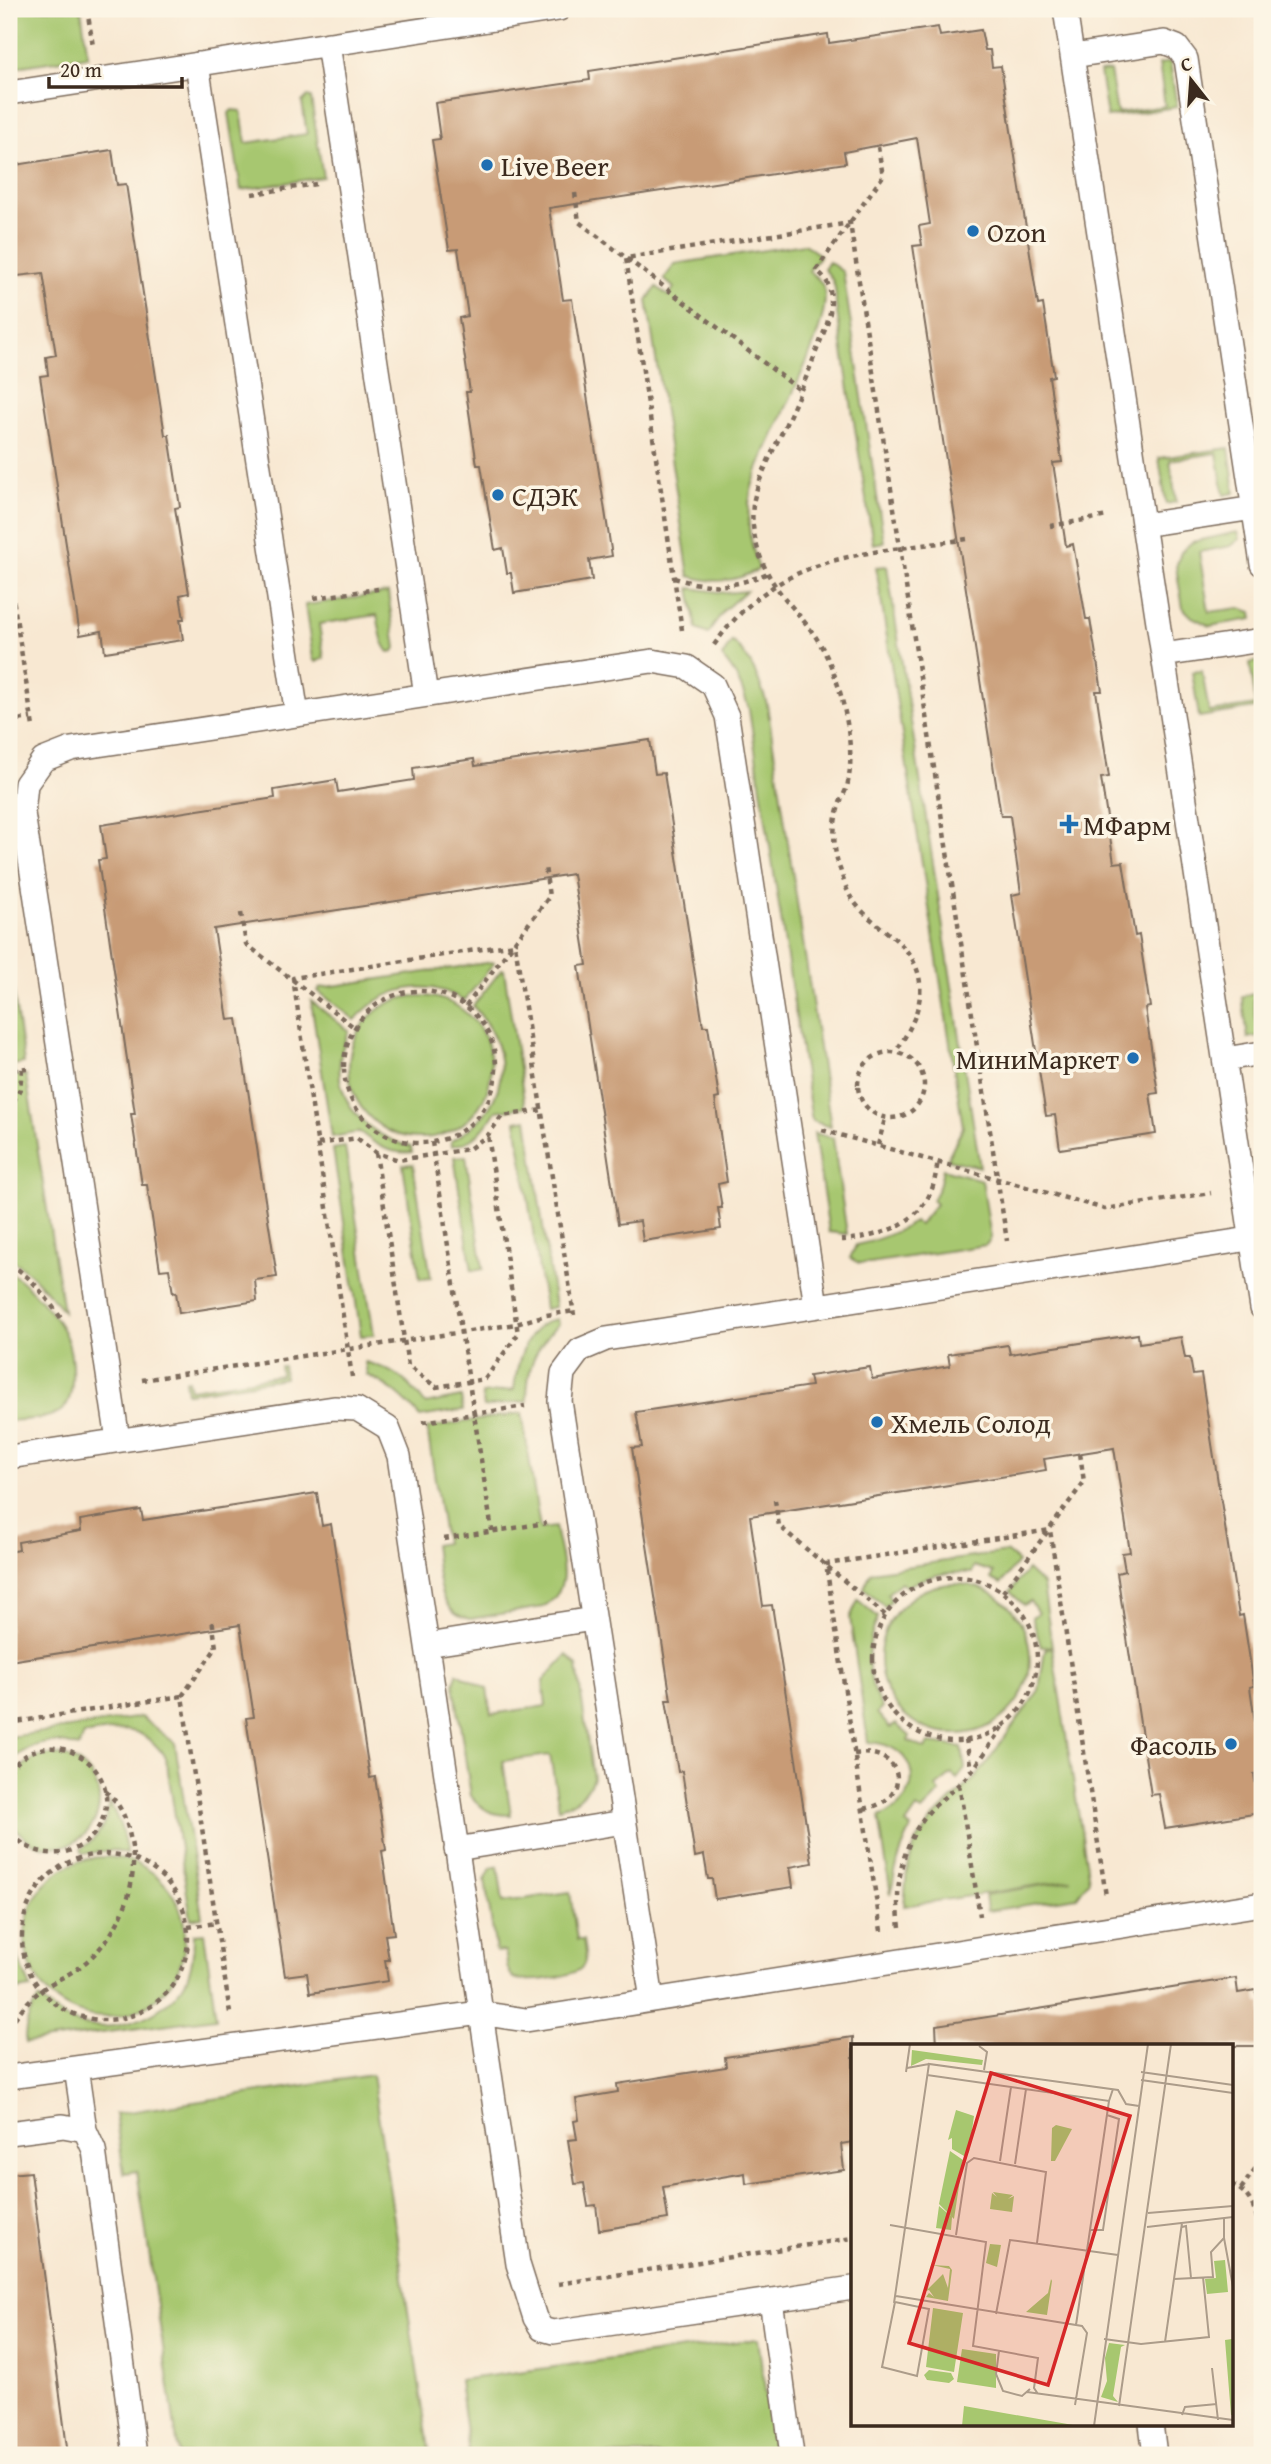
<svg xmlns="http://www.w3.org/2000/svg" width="1271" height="2464" font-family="'Gentium Book Plus',serif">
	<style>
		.green { fill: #a7c76f; stroke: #717846; stroke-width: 2 }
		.building { fill: #c89b76 }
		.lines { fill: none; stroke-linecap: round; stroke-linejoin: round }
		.service-casing { stroke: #7d6c5d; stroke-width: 26 }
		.path { stroke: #7d6c5d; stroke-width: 4.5; stroke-dasharray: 5 5; stroke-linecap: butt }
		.service { stroke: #fff; stroke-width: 23 }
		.poi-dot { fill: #1f6fb2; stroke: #fcf5e5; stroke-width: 2.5 }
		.labels { text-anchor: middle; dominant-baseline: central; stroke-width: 7; stroke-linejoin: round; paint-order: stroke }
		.poi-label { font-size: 28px; fill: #3b2a1e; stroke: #fcf5e5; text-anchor: start }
		.inset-road { fill: none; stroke: #ac9c8a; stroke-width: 2 }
		.view { fill: #d62828; fill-opacity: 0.15; stroke: #d62828; stroke-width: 3.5 }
		.inset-edge { fill: none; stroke: #3b2a1e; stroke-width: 3.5 }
	</style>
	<rect width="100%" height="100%" fill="#fcf5e5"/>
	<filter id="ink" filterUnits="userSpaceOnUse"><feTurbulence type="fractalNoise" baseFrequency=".0143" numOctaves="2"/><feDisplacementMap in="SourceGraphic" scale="14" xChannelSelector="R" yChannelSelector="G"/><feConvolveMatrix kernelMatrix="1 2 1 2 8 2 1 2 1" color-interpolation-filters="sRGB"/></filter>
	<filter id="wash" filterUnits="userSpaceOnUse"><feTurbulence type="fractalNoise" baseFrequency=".00686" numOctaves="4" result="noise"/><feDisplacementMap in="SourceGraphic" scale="28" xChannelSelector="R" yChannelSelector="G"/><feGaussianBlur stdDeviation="1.57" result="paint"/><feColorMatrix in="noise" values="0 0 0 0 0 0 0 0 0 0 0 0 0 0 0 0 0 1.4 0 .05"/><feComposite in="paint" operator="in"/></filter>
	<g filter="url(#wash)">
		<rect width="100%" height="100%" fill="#f8e8d2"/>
		<path class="green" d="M9 9H81L88 56 9 68Z
			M1170 62 1177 107 1107 117 1100 72 1110 71 1117 113 1165 106 1159 64Z
			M308 96 311 98 323 177 241 190 229 113 232 110 241 111 246 143 307 134 302 102Z
			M804 244 820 255 809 271C813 275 821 280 823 286 838 323 760 448 751 491 745 518 750 543 759 569 735 582 715 584 689 576L647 300 657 287 668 296 674 288 664 279 675 264Z
			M829 262 843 272 884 542 873 544 836 306C836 290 836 281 824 269Z
			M1229 448 1235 493 1224 495 1217 453 1170 460 1176 502 1166 504 1159 458Z
			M1238 532 1240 539 1231 546 1199 552 1209 612 1240 608 1252 612 1253 619 1210 626 1192 617 1183 608 1176 567 1181 552 1192 542Z
			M887 566 980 1167 947 1159 963 1127 876 567Z
			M690 588 726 593 746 591 724 610 708 634 697 629Z
			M388 593 396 648 394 651 389 652C380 642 380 627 377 615L319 624 324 658 316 662 313 659 305 605Z
			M732 641C752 659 759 679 767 704L831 1127 812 1121 749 710C743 688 736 673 722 657Z
			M1261 661 1262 707 1199 717 1192 672 1202 671 1209 712 1256 705 1250 663Z
			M9 962 24 1063 13 1065 14 1076 26 1075 63 1311C47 1291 30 1271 9 1258Z
			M492 962 494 963 464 1001C427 976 383 988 355 1020L318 991 320 988Z
			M502 969 504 970 525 1107 496 1111C485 1129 474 1143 452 1146L451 1141C509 1108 516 1055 473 1006Z
			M1262 993V998L1253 999 1259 1036 1248 1038 1242 996Z
			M349 1067a71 71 0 1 1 142 0a71 71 0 1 1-142 0Z
			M311 1001 349 1031C322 1088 356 1131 411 1147L412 1152C391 1155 376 1145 360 1132L332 1137Z
			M527 1119 555 1307 545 1309 516 1121Z
			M814 1133 833 1138 847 1234 829 1232Z
			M345 1147 374 1335H373L361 1336 333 1149Z
			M466 1156 483 1269 472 1271 454 1157Z
			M413 1164 431 1278 420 1279 403 1165Z
			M943 1169 982 1180 991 1238 986 1245 870 1263H859L850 1258 856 1245C878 1241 895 1233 914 1222L919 1225 936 1204 932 1200 939 1187Z
			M9 1271C27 1284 58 1316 66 1337 73 1353 77 1398 62 1410 50 1420 24 1419 9 1421Z
			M557 1319 558 1324C534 1349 527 1367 527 1401L484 1407 482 1394 514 1390C517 1363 525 1324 557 1319Z
			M365 1362C393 1369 409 1381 425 1404L461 1397 463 1410 420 1417C404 1398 390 1386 367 1375Z
			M280 1366H283L285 1378 187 1393 185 1381 188 1380 190 1389 281 1375Z
			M522 1413 540 1529 555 1527C560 1557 575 1588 543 1607L470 1619C435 1612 439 1575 434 1545L445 1543 427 1428Z
			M1006 1552 1018 1562 1001 1584 991 1579 993 1572 974 1566 972 1573C947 1571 928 1575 906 1587L901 1582 887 1594 891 1600 885 1607 864 1588 871 1572Z
			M1027 1570 1043 1585 1052 1646 1041 1647 1032 1617 1038 1613 1030 1601 1024 1605 1010 1592Z
			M880 1659a75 75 0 1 1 150 0a75 75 0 1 1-150 0Z
			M858 1600 878 1617C864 1650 865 1677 882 1708L877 1713 890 1728 896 1724 910 1736 908 1741 926 1749 929 1743 962 1747 965 1769 957 1779 952 1774 936 1787 940 1793 922 1811 917 1808 906 1824 911 1828C900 1850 894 1870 891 1895L879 1817C928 1799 920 1744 868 1742L850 1618Z
			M1052 1647 1089 1880 1077 1897 987 1911 985 1895 1072 1880 904 1906 907 1870 915 1844 933 1818 977 1776 1039 1690 1045 1649Z
			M567 1655 577 1666 593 1778C585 1796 577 1802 559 1808L550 1755 503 1761 511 1815C492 1815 483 1811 471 1796L454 1684 457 1673 487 1689 491 1714 546 1706 543 1681Z
			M141 1717 175 1743 202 1917 191 1919 166 1758C141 1722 123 1729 84 1735L79 1747C50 1738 31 1743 9 1762V1737Z
			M7 1801a46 46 0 1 1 92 0a46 46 0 1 1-92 0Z
			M110 1802 121 1827 127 1854 112 1850 83 1854 81 1849C99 1837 106 1824 110 1802Z
			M25 1937a80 80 0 1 1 160 0a80 80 0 1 1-160 0Z
			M498 1866 503 1902 570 1892 577 1940H583C584 1949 588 1960 582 1967 575 1977 522 1985 513 1977 506 1971 507 1959 505 1951L496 1952 485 1880 491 1868Z
			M9 1900 16 1954 31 1988 11 1991 9 1973Z
			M204 1933 216 2018 25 2043C25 2025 28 2013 39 1999 47 2005 56 2013 65 2018 105 2038 157 2021 182 1987 192 1973 194 1951 194 1934Z
			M372 2075 430 2455H179L137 2171 124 2173 115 2114Z
			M758 2339 774 2455H469L459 2380Z"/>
		<g id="blocks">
			<path class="building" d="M938 27 940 36 981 30 985 50H990L992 67 1001 66 1038 305 1043 304 1054 376 1049 377 1062 462 1053 463 1066 546 1073 544 1086 619H1090L1102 691H1096L1109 777 1101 778 1114 863 1123 862 1135 936 1139 935 1150 1007 1145 1008 1158 1093 1150 1094 1156 1134 1060 1149 1055 1115 1046 1116 1012 895 1021 893 1010 816H1001L913 246 922 245 919 226 930 224 917 138 844 152 846 163 549 208 563 300 572 299 612 556 589 560 592 580 514 593 511 573H507L503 548 495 550 481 465H477L466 392H470L459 318 468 316 458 249 449 250 432 140 440 139 435 103 590 80 589 71 828 34 829 43Z
				M112 150 117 185 126 184 165 435H169L180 507 175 508 189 593 180 595 184 619H180L183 640 105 652 102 631 80 635 40 376 48 375 46 357 56 355 43 273 9 277V166Z
				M650 740 655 774 664 773 703 1026H708L716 1078 719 1098 715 1099 727 1182 718 1184 722 1208H718L721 1229 643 1241 640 1221 618 1224 579 966 587 965 573 874 214 929 228 1020 237 1019 277 1277 255 1280 257 1301 179 1313 176 1292 173 1293 169 1269 160 1270 147 1185H142L131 1114H135L98 860 106 859 101 825 275 798 274 790 336 780 338 792 414 780 413 768 474 759 475 766Z
				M1138 1334 1139 1343 1181 1337 1185 1358H1190L1193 1375 1201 1374 1239 1616 1243 1615 1254 1686 1250 1687 1262 1772 1254 1774 1260 1813 1165 1828 1159 1794 1151 1795 1117 1573 1125 1571 1122 1553 1130 1552 1114 1448 1044 1459 1046 1470 750 1516 763 1606 772 1605 812 1863 790 1867 793 1887 715 1899 712 1879H708L704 1855 695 1857 682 1771 678 1772 666 1700H671L632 1448 642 1447 636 1412 811 1386 809 1376 870 1367 872 1379 950 1366 948 1354 1008 1345 1010 1354Z
				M317 1493 322 1526 331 1524 370 1778 375 1777 386 1850 382 1851 394 1934 385 1935 389 1960H385L388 1981 310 1993 307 1973 285 1976 246 1718 254 1717 240 1625 9 1661V1552L19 1550 18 1542 81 1531 80 1520 141 1510 143 1520Z
				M1236 1978 1238 1993 1256 1990 1258 2003H1262V2046H937L936 2025Z
				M853 2037V2142L841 2144 844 2170 746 2184 745 2173 663 2187 668 2219 599 2230 596 2205 588 2206 584 2183 575 2184 568 2140 577 2139 574 2121 579 2120 576 2099 618 2092 617 2084 726 2067 725 2057Z
				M31 2172 52 2335 68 2455H9V2174Z"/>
		</g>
	</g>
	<g filter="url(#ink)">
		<use href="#blocks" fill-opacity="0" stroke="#7d6c5d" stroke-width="2"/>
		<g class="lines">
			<defs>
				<path id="service" d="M1065 9 1262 1308
					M328 44 426 695
					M1073 56 1164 42 1177 47 1186 59 1262 564
					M197 64 297 715
					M9 93 559 9
					M1143 525 1254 508
					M1163 655 1262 640
					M1225 1059 1262 1053
					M118 1440 23 813 26 784 43 760 71 749 652 661 687 667 713 685 727 716 816 1306
					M9 1457 334 1408 357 1409 388 1428 399 1456 518 2264 535 2318 542 2329 553 2332 853 2288
					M427 1645 593 1619
					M456 1849 624 1822
					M652 2000 560 1401 563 1373 580 1350 606 1339 1262 1237
					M76 2068 85 2130
					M9 2077 480 2013 526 2020 1262 1904
					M9 2133 63 2126 85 2130 94 2150 135 2455
					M771 2300 792 2455
					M1151 2424 1155 2455"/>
			</defs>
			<use href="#service" class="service-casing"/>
			<path class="path" d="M87 9 93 46
				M878 147 883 176 816 270C827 278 831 287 831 302 831 319 822 336 816 352 806 379 795 404 783 430 772 453 760 475 754 499 750 517 754 539 760 556 774 594 797 608 817 639 830 659 839 685 844 708 849 730 853 759 848 782 847 790 841 798 839 806 832 826 833 850 840 869 843 878 846 890 852 899 862 914 880 926 894 938 935 973 922 1013 896 1051
				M575 193 579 222 801 391
				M252 194 316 184
				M9 298V310
				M1050 526 1108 516
				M9 572 33 727
				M674 578C711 589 732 588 768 573
				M314 598 378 589
				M682 630 626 258 850 223 1007 1241
				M714 645C781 551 862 555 967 539
				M9 721 31 718
				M241 913 246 944 355 1028
				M344 1067a76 76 0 1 1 152 0a76 76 0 1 1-152 0Z
				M466 1006 549 897 545 866
				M858 1085a33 33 0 1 1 66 0a33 33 0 1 1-66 0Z
				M13 1070 27 1068
				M9 1111 20 1089 22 1069
				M822 1130 1105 1209 1211 1193
				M432 1142 492 1531
				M318 1144 357 1138 376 1153 399 1160 469 1149 488 1135 502 1116 542 1110
				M878 1145 885 1119
				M376 1153 408 1366 436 1387 485 1379 518 1334 488 1135
				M841 1240C876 1238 918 1226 932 1189 935 1181 936 1171 938 1162
				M9 1264C32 1276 48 1300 63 1321
				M352 1377 293 978 515 944 574 1315
				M142 1380 516 1324 546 1315 575 1311
				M423 1422 525 1406
				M775 1500 779 1526 885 1615
				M444 1539 546 1523
				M873 1659a82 82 0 1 1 164 0a82 82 0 1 1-164 0Z
				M1003 1592 1084 1482 1080 1453
				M182 1696 216 1648 212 1618
				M9 1723 182 1696 230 2013
				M966 1739 971 1770
				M854 1754C905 1746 914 1801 863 1809
				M9 1772C49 1713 136 1773 96 1831 88 1843 75 1851 60 1853 39 1855 21 1846 9 1830
				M959 1784 980 1916
				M22 1937a83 83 0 1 1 166 0a83 83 0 1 1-166 0Z
				M188 1927 216 1923
				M900 1927C894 1887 901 1846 927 1814 940 1799 958 1787 971 1772 982 1758 992 1742 1002 1727
				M881 1931 826 1564 1050 1530 1106 1896
				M9 2027C21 2008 34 1993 54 1982 63 1977 73 1972 81 1966 117 1938 138 1892 132 1847 128 1825 124 1806 105 1791
				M1231 2184C1259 2197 1258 2226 1262 2253
				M1241 2189 1262 2159
				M558 2284 853 2238"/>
			<use href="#service" class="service"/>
		</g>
	</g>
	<g class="poi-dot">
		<circle cx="487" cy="165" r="7"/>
		<circle cx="973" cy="231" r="7"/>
		<circle cx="498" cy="495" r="7"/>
		<path d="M1065.5 813.5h7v7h7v7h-7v7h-7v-7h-7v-7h7z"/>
		<circle cx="1133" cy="1058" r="7"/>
		<circle cx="877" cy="1422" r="7"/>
		<circle cx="1231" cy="1744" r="7"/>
	</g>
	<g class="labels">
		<g class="poi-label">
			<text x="501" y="165">Live Beer</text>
			<text x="987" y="231">Ozon</text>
			<text x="512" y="495">СДЭК</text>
			<text x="1083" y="824">МФарм</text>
			<text x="1119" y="1058" text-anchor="end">МиниМаркет</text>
			<text x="891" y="1422">Хмель Солод</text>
			<text x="1217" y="1744" text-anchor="end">Фасоль</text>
		</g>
	</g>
	<g transform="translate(851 2044)">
		<rect width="382" height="382" fill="#f8e8d2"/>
		<path d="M61 6 132 16 131 21 75 15 60 22ZM105 66 123 72 118 108 113 112 101 105V94L97 96ZM205 81 221 85 204 117H200L201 84ZM99 107 112 116 103 175 88 160ZM142 148 162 151 157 155 163 152 161 168 139 165 141 149 146 153ZM88 162 101 173 100 186 85 184ZM139 200 150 201 146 223 135 219ZM374 216 377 248 356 250 354 235 365 234 363 217ZM81 221 98 222 101 226 97 257 75 253 78 249 83 253 78 246 75 247 80 221 77 245 92 230 97 244 99 225ZM200 235 201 237 196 271 175 268 197 249ZM82 264 112 269 103 328 75 323ZM381 295 382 371H380L374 296ZM258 299 274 301 270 303 262 352 267 358 250 353 256 337 254 314ZM111 305 145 310V344L106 338ZM78 326 100 329 103 335 98 339 76 336 73 331ZM113 362 222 381 111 382Z" fill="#a7c76f"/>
		<path class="inset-road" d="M128 2 136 8 133 26M56 24 78 20M55 28 59 0M290 28 382 41M76 31 258 57 262 45M290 36 382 49M149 117 160 43M164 120 175 45M297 169 382 162M39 181 135 198 122 302 187 314 183 344 187 350M296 183 382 173M331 183 335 182 340 234M239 186H252L268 75 256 71M105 191 116 119 123 114 195 128 186 199M373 194 382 243M323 235 362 233 360 208 373 194V174M45 252 231 282 236 289 224 361M44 258 78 265 66 332 31 323ZM43 259 78 20 267 46 275 60 288 62M145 270 159 196 267 211M225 281 258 57M253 295 290 300 358 293 352 233M314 298 331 179M148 307 145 330 152 347 171 352 179 345M361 324 367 376M176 348 382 376M268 362 320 0M331 371 334 363 366 360M243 382 297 0"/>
		<path class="view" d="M140 29 279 72 197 341 58 299Z"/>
		<rect width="382" height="382" class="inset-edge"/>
	</g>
	<rect width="1271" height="2464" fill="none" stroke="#fcf5e5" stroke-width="35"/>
	<g transform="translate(1191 80) rotate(343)" stroke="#fcf5e5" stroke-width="5" paint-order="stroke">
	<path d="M0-5L12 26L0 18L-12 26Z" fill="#3b2a1e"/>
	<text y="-10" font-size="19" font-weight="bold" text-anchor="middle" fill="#3b2a1e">С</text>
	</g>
	<path d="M49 77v10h133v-10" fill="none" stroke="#3b2a1e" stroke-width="3.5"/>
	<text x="60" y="77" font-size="21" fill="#3b2a1e" stroke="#fcf5e5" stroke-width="5" paint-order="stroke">20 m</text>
</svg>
